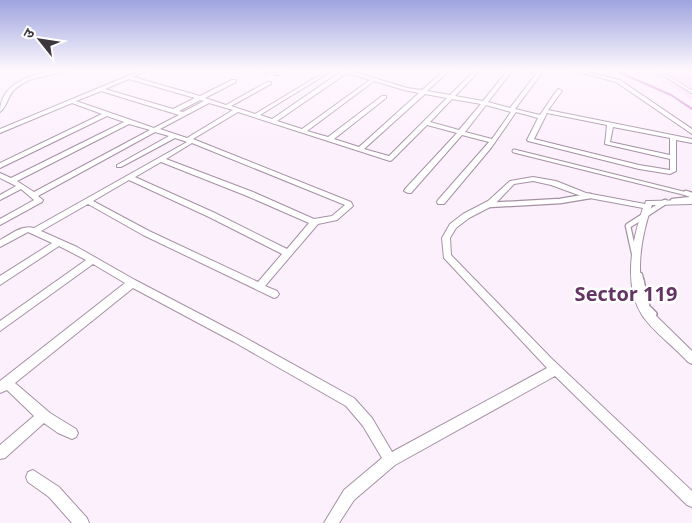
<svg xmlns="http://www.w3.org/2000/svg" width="692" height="523" font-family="'Open Sans','Noto Sans Devanagari',sans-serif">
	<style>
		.built { fill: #fadff9 }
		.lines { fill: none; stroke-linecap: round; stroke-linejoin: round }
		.stream { stroke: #cf8cce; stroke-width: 2 }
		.service-far3-casing { stroke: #a591a4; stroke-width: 4 }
		.service-far2-casing { stroke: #a591a4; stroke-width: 5 }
		.service-far1-casing { stroke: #a591a4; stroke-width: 7 }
		.service-casing { stroke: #a591a4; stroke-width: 8 }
		.minor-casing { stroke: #a591a4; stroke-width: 2 }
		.service-far3 { stroke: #fff; stroke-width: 2.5 }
		.service-far2 { stroke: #fff; stroke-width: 3 }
		.service-far1 { stroke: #fff; stroke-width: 4.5 }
		.service { stroke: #fff; stroke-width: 5 }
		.minor { fill: #fff; fill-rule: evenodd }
		.labels { text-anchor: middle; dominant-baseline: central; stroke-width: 5; stroke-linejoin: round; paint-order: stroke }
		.district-label { font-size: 20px; font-weight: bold; fill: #653465; stroke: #fff }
	</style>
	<rect width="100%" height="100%" fill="#fdf0fd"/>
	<path class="built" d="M644 70H692V100Z"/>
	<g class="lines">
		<path class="stream" d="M614 70 671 95 692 109"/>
		<defs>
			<path id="service-far3" d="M657 70 692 92"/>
			<path id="service-far2" d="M514 151 691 195"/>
			<path id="service-far1" d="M686 193 692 195
				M673 201 692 199
				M488 205 560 201 590 196
				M634 253 628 226 665 202
				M640 275 641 281"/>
			<path id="service" d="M641 280 647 307 654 314"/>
			<path id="minor" d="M55 70H67C50 77 31 75 15 89 8 95 7 107 0 112 0 83 32 74 55 70Z
				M142 70H148L133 77 200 96 232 80H236V82L205 98 226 105 267 82H271V84L231 106 255 114 328 70H333L260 115 272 119 342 71 341 70H348L407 88 422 90 445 70H450L427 91 450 95 475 70H480L455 96 483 101 508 70H513L488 102 510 108 536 74 530 70H536L541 74 515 109 540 115 557 90 559 89 562 91 548 110 692 139V143L676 140V171L670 174 639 169 528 141 527 140 538 118 516 112 491 148 444 204H438L437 202 438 200 489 142 462 135 411 193H408L404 191 405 189 457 133 427 125 392 160 390 161 238 112 193 139 351 202 353 206 337 220 318 224 265 286 277 291 279 294 277 297 274 298 143 235 88 204 41 231 77 247 135 280 242 336 354 398 372 418 392 452 547 368 444 258 442 238 450 224 463 214 488 201 510 181 533 177 556 181 586 193 645 204 646 201H649L692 200V204L652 205C641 236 633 279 649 309L692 351V364L688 362C674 346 654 333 642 315 623 285 632 240 643 208L584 197 551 185 533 181 514 184 494 205 469 218 456 228 450 238 451 255 551 358 692 491V507L687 505 555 376 395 465 354 500 339 523H324L344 490 382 458 363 426 346 406 234 342 133 288 15 383 50 413 76 429 78 433 76 437 72 439 58 433 44 423 5 458 0 459V445L34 416 7 390 0 393V381L125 283 93 264 0 331V321L86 260 59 246 0 285V276L52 243 28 232 0 247V240C10 235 22 224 34 228L187 142 175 138 121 167H117V165L169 136 155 132 38 196 43 200 42 202 0 225V219L34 200 21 189 0 200V195L16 186 0 178V173L11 178 124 122 107 116 0 168V163L102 114 72 103 0 133V129ZM347 73 370 80 302 129 277 121ZM129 79 195 98 173 109 105 89ZM374 81 404 90 419 93 359 147 334 139 386 98V96H382L328 137 307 131ZM101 91 179 115 154 128 76 101ZM425 94 447 98 389 156 364 149ZM452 99 481 104 459 130 430 122ZM200 100 204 101 183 112 179 111ZM209 103 233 110 187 138 160 129ZM486 105 511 112 492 139 465 132ZM547 113 607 125 605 144 670 159V170L639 165 534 139ZM129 124 150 130 34 192 17 181ZM613 127 670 138V155L610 142ZM192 143 345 205 332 216 314 219 253 192 166 159ZM161 162 247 196 309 223 287 249 215 213 135 177ZM129 180 209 217 282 254 258 282 149 231 93 201Z
				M246 70H251L248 72Z
				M266 70H270L266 74 264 73Z
				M280 70H286L279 75H275V73Z
				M571 70H579L620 80 692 129V134L616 82Z
				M33 470 59 487 87 518 89 523H72L49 497 28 482 26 477 28 472Z"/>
		</defs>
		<use href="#service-far3" class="service-far3-casing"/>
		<use href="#service-far2" class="service-far2-casing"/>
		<use href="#service-far1" class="service-far1-casing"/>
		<use href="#service" class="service-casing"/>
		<use href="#minor" class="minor-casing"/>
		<use href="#service-far3" class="service-far3"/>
		<use href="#service-far2" class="service-far2"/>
		<use href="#service-far1" class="service-far1"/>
		<use href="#service" class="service"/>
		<use href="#minor" class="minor"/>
	</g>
	<linearGradient id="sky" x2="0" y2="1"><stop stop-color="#9ea4de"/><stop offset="0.49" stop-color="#fef8fe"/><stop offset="1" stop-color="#fef8fe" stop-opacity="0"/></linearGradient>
	<rect width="692" height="143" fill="url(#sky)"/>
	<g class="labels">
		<g class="district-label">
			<text x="626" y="293">Sector 119</text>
		</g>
	</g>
	<g transform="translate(40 40) rotate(300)" stroke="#ffffff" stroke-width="4" paint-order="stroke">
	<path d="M0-4L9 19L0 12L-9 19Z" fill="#3e363e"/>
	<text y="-8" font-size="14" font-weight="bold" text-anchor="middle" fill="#3e363e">उ</text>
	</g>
</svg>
